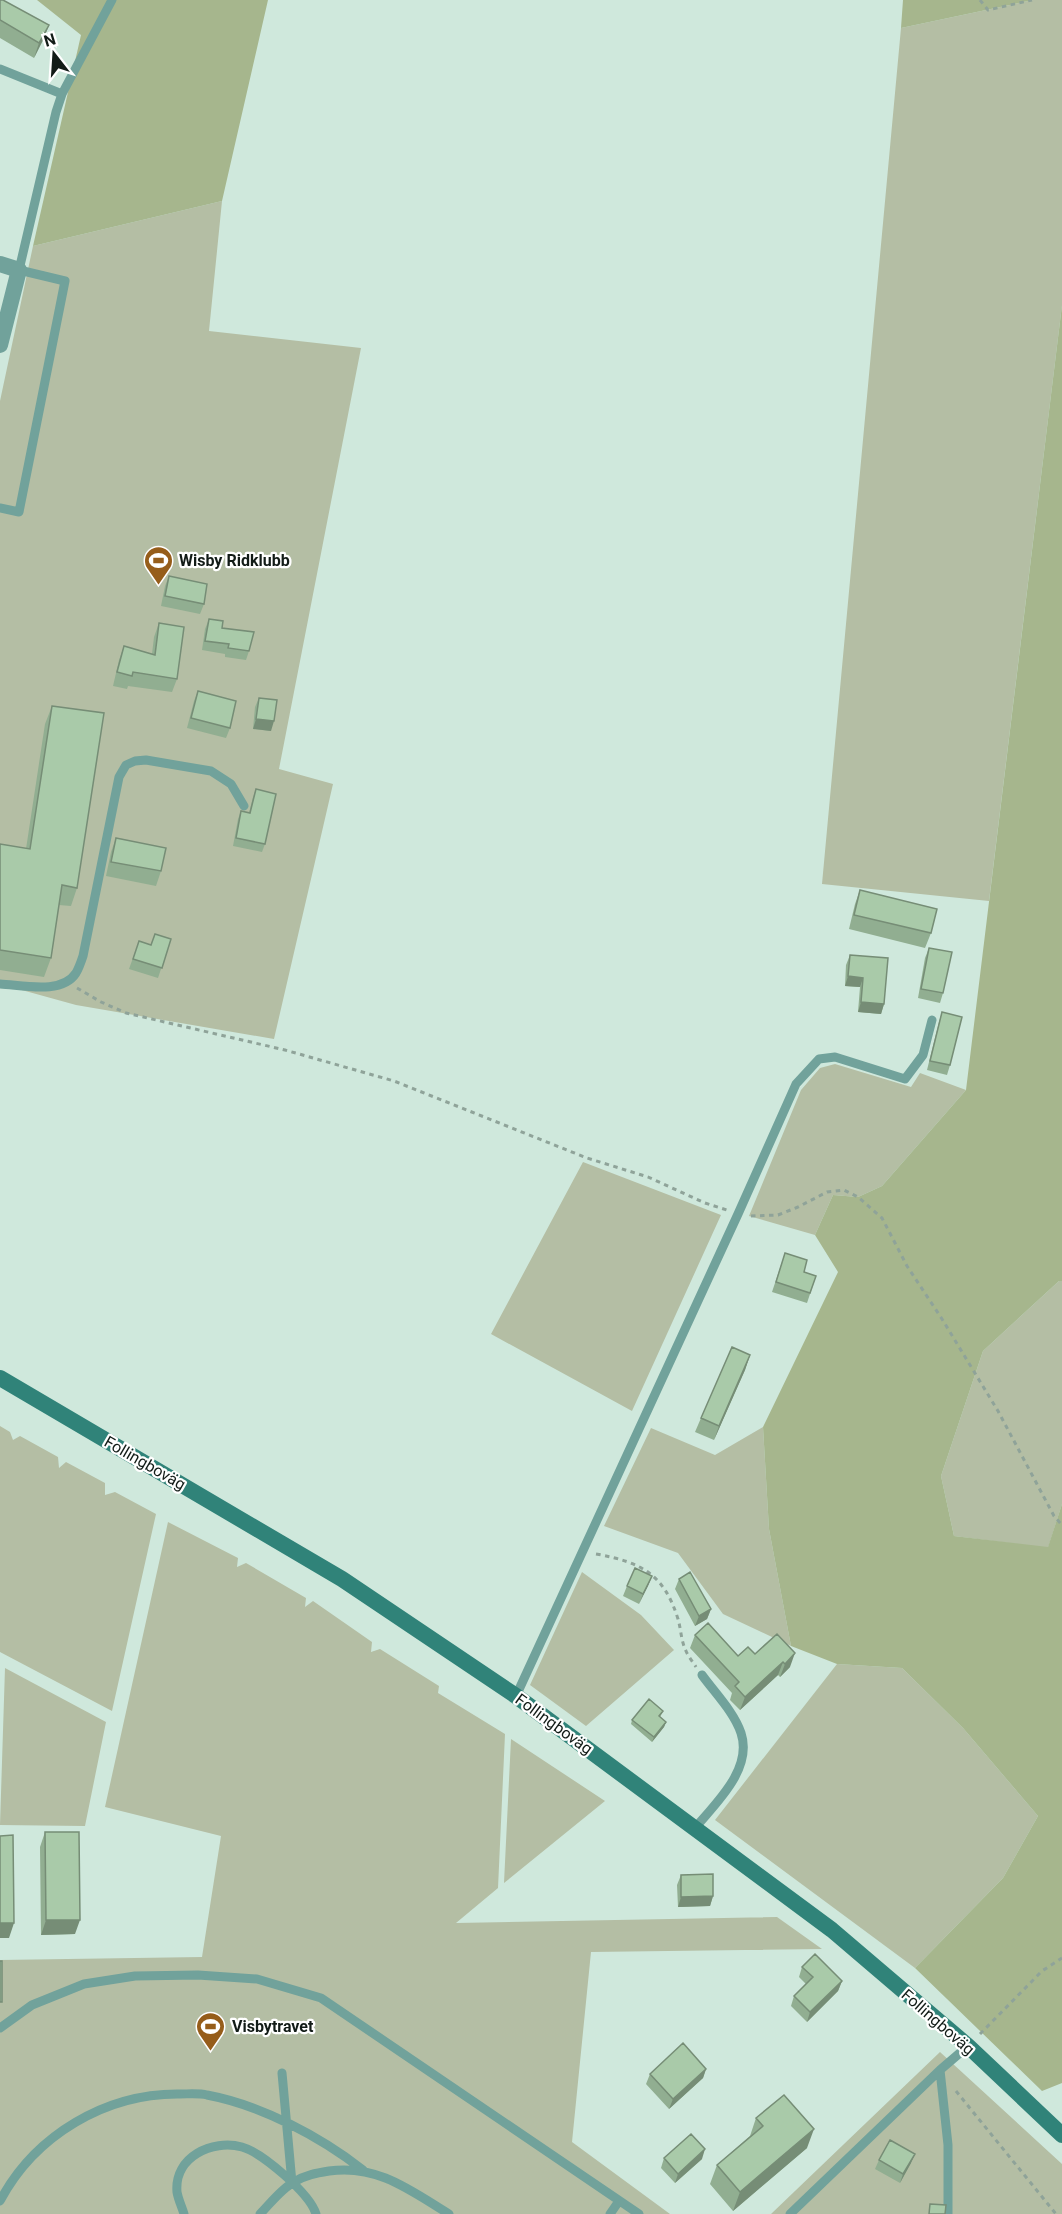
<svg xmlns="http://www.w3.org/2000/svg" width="1062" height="2214" font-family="Roboto,sans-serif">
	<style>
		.green { fill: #b4bea4 }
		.forest { fill: #a6b68d }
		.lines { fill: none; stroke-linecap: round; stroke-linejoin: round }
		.path { stroke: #8fa399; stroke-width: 3; stroke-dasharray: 4.5 4.5; stroke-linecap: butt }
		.service { stroke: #71a29b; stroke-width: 9 }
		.minor { stroke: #71a29b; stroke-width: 16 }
		.secondary { stroke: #308379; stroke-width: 16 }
		.wall { fill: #91ae91 }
		.shaded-wall { fill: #768d76 }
		.building { fill: #a9caa9; stroke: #768d76; stroke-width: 1.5 }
		.labels { text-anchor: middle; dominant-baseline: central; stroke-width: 4.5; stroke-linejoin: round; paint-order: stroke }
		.poi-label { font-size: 16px; font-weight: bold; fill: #121b17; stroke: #fff; text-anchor: start }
		.street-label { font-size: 16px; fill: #121b17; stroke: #fff }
	</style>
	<rect width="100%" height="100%" fill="#cfe8dc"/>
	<path class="green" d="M1033 0H1062V305L989 901 822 884 901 28Z
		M222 201 209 331 361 348 279 769 333 784 274 1039 76 1005 0 984V401L33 246Z
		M835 1064 911 1087 920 1073 966 1090 882 1186 858 1197 833 1195 815 1235 749 1216 801 1090 820 1068Z
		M583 1162 721 1215 632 1411 491 1334Z
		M1059 1281H1062V1504L1048 1548 954 1536 941 1476 983 1351Z
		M0 1426 10 1432 13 1440 20 1436 58 1457 59 1468 66 1462 105 1483V1495L115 1492 156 1514 112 1711 0 1652Z
		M763 1427 769 1529 791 1646 723 1614 678 1553 604 1526 651 1428 715 1455Z
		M168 1522 238 1558 237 1567 246 1563 306 1598 305 1607 313 1601 372 1642 371 1652 380 1649 439 1686 438 1693 505 1734 498 1888 456 1923 777 1917 822 1949 591 1952 572 2142 670 2214H0V1960L202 1957 221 1836 105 1807Z
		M582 1572 641 1615 674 1650 586 1726 530 1685Z
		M837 1664 902 1668 963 1728 1038 1816 1003 1878 915 1968 715 1820Z
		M5 1668 106 1722 85 1826 0 1825Z
		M511 1739 605 1801 504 1883Z
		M940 2052 1062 2164V2214H771Z"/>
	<path class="forest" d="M37 0H268L222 201 33 246 81 35Z
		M903 0H1033L901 28Z
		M1062 305V1281H1059L983 1351 941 1476 954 1536 1048 1547 1062 1504V2083L1042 2091 915 1968 1003 1878 1038 1816 963 1728 902 1668 837 1664 791 1646 769 1529 763 1427 838 1272 815 1235 833 1195 858 1197 882 1186 966 1090Z"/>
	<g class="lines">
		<path class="path" d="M980 0 988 10 1032 0
			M77 988 101 1002 126 1013 285 1050 394 1081 587 1158 648 1177 705 1203 727 1210
			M751 1216 778 1215 798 1207 827 1192 844 1190 858 1197 882 1218 907 1266 942 1319 998 1411 1054 1516 1062 1525
			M596 1554C641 1562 664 1574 678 1619 681 1629 681 1641 686 1651 688 1656 693 1662 696 1667
			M980 2034 1042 1971 1062 1958
			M956 2091 1056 2214"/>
		<path class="service" d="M0 69 62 94
			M0 508 19 512 65 281 19 270 56 112 62 94 112 0
			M0 984C22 985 62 995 76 973 79 968 81 962 83 956L119 777 126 765 135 761 146 760 211 771 231 784 244 806
			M516 1696 738 1214 796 1084 819 1059 835 1057 905 1079 923 1055 932 1020
			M695 1828C716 1803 753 1769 741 1733 734 1712 715 1693 702 1675
			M0 2028 32 2005 84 1984 135 1976 198 1975 257 1979 321 1998 639 2214
			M940 2070 948 2145V2214
			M282 2073 292 2183
			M0 2201C35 2135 106 2093 180 2094 189 2094 199 2093 207 2095 261 2105 321 2137 363 2170
			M184 2214C182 2207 178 2199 177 2192 174 2157 212 2139 242 2147 263 2153 310 2194 316 2214
			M260 2214C270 2204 281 2189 294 2182 305 2175 317 2173 329 2171 377 2164 410 2190 449 2214
			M610 2214 619 2201
			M790 2214 940 2070 968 2046"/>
		<path class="minor" d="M0 264 19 270 0 345"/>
		<path class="secondary" d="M0 1378 342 1579 516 1696 832 1930 968 2046 1062 2135"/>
	</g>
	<path class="wall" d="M0 0 49 25 43 40 34 58 0 38Z
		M169 576 204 604 200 614 161 606 165 586Z
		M209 619 222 628 249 651 246 660 225 657V654L202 650 205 629Z
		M159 623 177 679 172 692 128 686 127 689 113 686 119 660 124 646 152 654 154 637Z
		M198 691 230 728 226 738 187 728 194 701Z
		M259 698 271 731 253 729 255 707Z
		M52 706 77 888 71 906 59 905 51 958 44 977 0 970V844L26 849 45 724Z
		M256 789 265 844 262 852 233 846 238 819 241 811 249 813 253 797Z
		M116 838 161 871 156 886 106 876 111 852Z
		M860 890 931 933 925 948 849 929 855 904Z
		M171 939 158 978 129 969 139 941 151 945Z
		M929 948 943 993 940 1003 918 998 925 958Z
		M850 955 884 1004 881 1014 858 1012 860 987 845 986 846 965Z
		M942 1012 950 1065 947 1075 927 1070 939 1022Z
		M785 1253 804 1272 816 1276 807 1303 772 1292Z
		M750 1355 745 1370 714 1440 695 1432 701 1418Z
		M652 1576 639 1604 623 1596 627 1586Z
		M679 1579 711 1609 707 1619 695 1626 675 1589Z
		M777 1634 790 1667 780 1677 778 1675 740 1710 730 1700 732 1693 690 1648 695 1635 738 1656 755 1654Z
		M663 1711 660 1717 666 1722 664 1727 652 1742 631 1724 632 1720Z
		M45 1832 75 1934 41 1935 40 1847Z
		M681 1875 713 1896 710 1906 678 1907 677 1885Z
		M802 1967 842 1981 838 1991 807 2022 791 2006 794 1996 806 1984 799 1977Z
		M706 2069 703 2078 669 2109 646 2084 650 2074Z
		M756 2118 807 2148 733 2211 710 2184 717 2165 750 2136Z
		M664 2158 702 2159 675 2183 661 2168Z
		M879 2160 911 2163 900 2183 875 2169Z"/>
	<path class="shaded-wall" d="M49 25 43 40 34 58 39 43Z
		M256 719 274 721 271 731 253 729Z
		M848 976 863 978 860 987 845 986Z
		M861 1002 884 1004 881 1014 858 1012Z
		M750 1355 745 1370 714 1440 719 1426Z
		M652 1576 648 1586 639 1604 643 1594Z
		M711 1609 707 1619 695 1626 699 1616Z
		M795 1653 790 1667 780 1677 785 1664Z
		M783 1662 778 1675 740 1710 745 1697Z
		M666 1722 664 1727 652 1742 654 1737Z
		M713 1896 710 1906 678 1907 681 1897Z
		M46 1920H80L75 1934 41 1935Z
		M0 1923H14L9 1938H0Z
		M842 1981 838 1991 807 2022 810 2012Z
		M706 2069 703 2078 669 2109 673 2099Z
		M814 2129 807 2148 733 2211 740 2192Z
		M705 2149 702 2159 675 2183 678 2174Z
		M915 2154 911 2163 900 2183 903 2174Z"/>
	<path class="building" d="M0 0H3L49 25 39 43 0 20Z
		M169 576 207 584 204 604 165 596Z
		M209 619 223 621 222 628 254 632 249 651 228 648 229 644 205 641Z
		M159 623 184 627 177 679 133 672 132 676 117 672 124 646 155 655Z
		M198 691 236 701 230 728 191 718Z
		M259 698 277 700 274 721 256 719Z
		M52 706 104 713 77 888 62 885 51 958 0 950V844L30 849Z
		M256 789 276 794 265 844 236 838 241 811 250 813Z
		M116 838 166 848 161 871 111 862Z
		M860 890 937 909 931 933 854 915Z
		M155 934 171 939 162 968 133 959 139 941 151 945Z
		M929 948 952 952 943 993 921 989Z
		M850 955 888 958 884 1004 861 1002 863 978 848 976Z
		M942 1012 962 1017 950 1065 930 1061Z
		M785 1253 807 1260 804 1272 816 1276 810 1293 776 1282Z
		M732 1347 750 1355 719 1426 701 1418Z
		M635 1568 652 1576 643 1594 627 1586Z
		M690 1572 711 1609 699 1616 679 1579Z
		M708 1623 738 1656 748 1647 755 1654 777 1634 795 1653 785 1664 783 1662 745 1697 735 1686 739 1682 695 1635Z
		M649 1699 663 1711 659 1716 666 1722 654 1737 632 1720Z
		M45 1832H79L80 1920H46Z
		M13 1835 14 1923H0V1836Z
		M713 1874V1896L681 1897V1875Z
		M815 1954 842 1981 810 2012 794 1996 813 1977 802 1967Z
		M0 1961H2V2002H0Z
		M683 2043 706 2069 673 2099 650 2074Z
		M784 2095 814 2129 740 2192 717 2165 763 2126 756 2118Z
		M691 2134 705 2149 678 2174 664 2158Z
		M890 2140 915 2154 903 2174 879 2160Z
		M930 2204 946 2205 945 2214H929Z"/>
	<defs>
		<symbol id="stadium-pin" viewBox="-11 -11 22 30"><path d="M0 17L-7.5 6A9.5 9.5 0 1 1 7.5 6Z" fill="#965d1a" stroke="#fff"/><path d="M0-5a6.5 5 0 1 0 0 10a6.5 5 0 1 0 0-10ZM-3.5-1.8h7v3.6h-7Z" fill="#fff"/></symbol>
	</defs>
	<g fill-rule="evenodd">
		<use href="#stadium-pin" x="142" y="544" width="33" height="45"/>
		<use href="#stadium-pin" x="194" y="2010" width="33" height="45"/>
	</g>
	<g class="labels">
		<g class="poi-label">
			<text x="179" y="560">Wisby Ridklubb</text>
			<text x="232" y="2026">Visbytravet</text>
		</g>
		<g class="street-label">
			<text transform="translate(145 1463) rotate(30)">Follingboväg</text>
			<text transform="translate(554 1724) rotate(36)">Follingboväg</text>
			<text transform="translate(938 2022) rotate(41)">Follingboväg</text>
		</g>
	</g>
	<g transform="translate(54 54) rotate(343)" stroke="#ffffff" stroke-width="4.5" paint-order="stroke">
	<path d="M0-4.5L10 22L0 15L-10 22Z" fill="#121b17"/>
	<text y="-9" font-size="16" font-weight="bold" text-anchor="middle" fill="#121b17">N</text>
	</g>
</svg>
